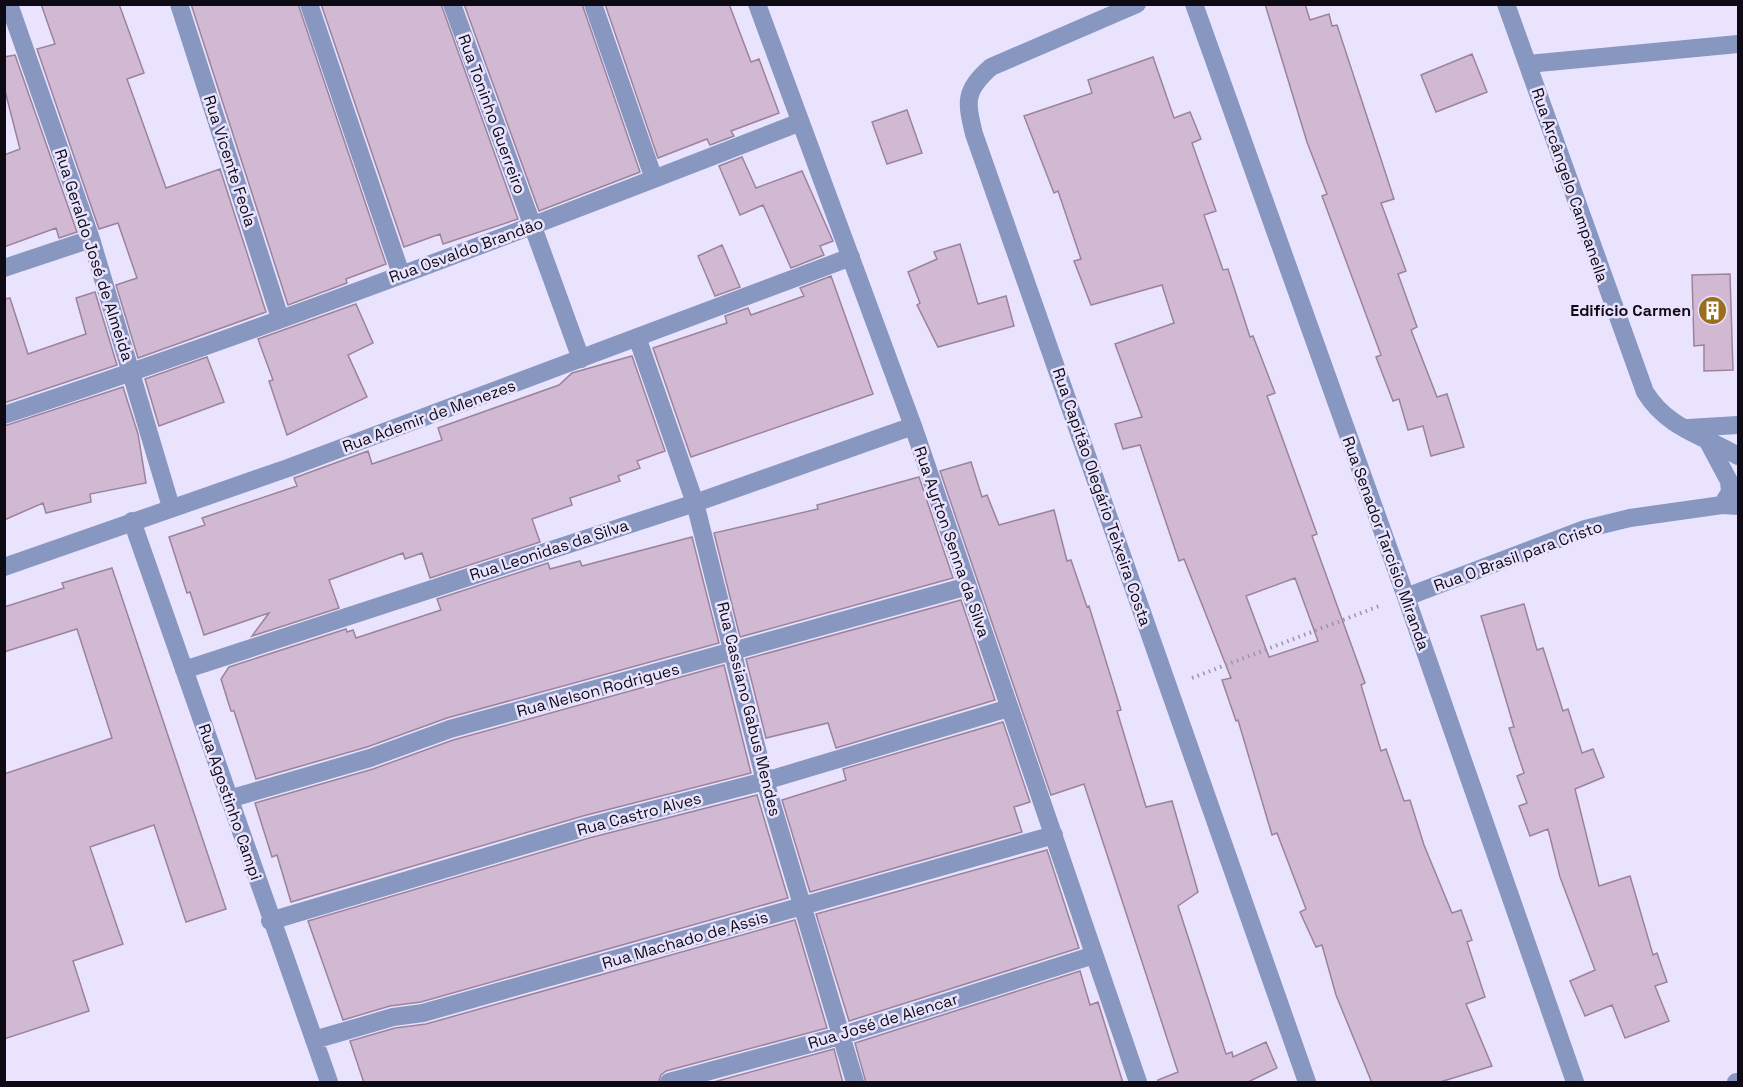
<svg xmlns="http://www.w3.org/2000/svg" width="1743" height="1087" font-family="'Space Grotesk',sans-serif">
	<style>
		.building { fill: #d2b9d3; stroke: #9b839c; stroke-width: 1.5; fill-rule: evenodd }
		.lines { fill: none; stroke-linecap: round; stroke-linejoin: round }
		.path { stroke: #9a95a9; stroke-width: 4; stroke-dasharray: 1.5 4.5; stroke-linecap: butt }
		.minor { stroke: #8897c0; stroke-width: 18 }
		.labels { text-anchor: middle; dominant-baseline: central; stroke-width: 5; stroke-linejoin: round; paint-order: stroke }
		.street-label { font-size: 16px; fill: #0d0a14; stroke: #eae3fe }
		.poi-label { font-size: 16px; font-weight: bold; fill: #0d0a14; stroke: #eae3fe; text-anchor: end }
	</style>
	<rect width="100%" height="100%" fill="#eae3fe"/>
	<path class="building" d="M41 4H119L144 73 127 79 166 188 220 169 266 312 138 358 116 285 137 278 118 223 99 229 37 49 55 44Z
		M191 4H298L386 264 346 279 347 283 288 305Z
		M321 4H441L518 219 443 244 440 234 404 247Z
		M464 4H582L640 172 539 211Z
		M605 4H729L751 62 759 59 779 113 731 131 734 136 710 145 707 139 658 158Z
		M1265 4H1305L1310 20 1329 14 1332 26 1337 25 1394 199 1381 203 1406 271 1398 274 1417 327 1411 330 1437 397 1447 394 1464 447 1431 456 1423 426 1408 430 1399 399 1393 401 1376 357 1381 355 1322 196 1327 194 1307 142Z
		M1472 54 1487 92 1436 112 1421 75Z
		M15 55 77 232 59 238 56 228 4 247V155L20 149 4 87V57Z
		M1153 57 1174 118 1190 112 1201 139 1192 143 1216 211 1204 215 1223 270 1228 269 1250 337 1253 336 1275 393 1267 396 1317 534 1312 536 1365 683 1361 685 1381 751 1386 749 1404 801 1410 800 1424 845 1452 913 1461 910 1472 940 1467 942 1485 997 1466 1004 1492 1066 1437 1083H1372L1336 995 1322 945 1316 947 1300 912 1306 909 1277 833 1272 835 1238 720 1236 721 1222 680 1231 678 1184 559 1179 561 1140 445 1123 449 1115 424 1142 417 1115 344 1174 323 1162 285 1091 305 1074 261 1081 259 1058 191 1054 193 1024 116 1092 93 1088 80ZM1295 578 1318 641 1269 657 1246 596Z
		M907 110 922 153 887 164 872 122Z
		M742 157 756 188 802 171 833 241 820 246 824 255 791 268 763 205 740 215 719 166Z
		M960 244 978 304 1006 296 1014 326 938 347 917 305 920 303 908 272 937 259 934 252Z
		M722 245 740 287 715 296 698 256Z
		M1730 274 1733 370 1704 371V345L1694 346 1692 275Z
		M831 276 873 394 691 457 653 348 727 323 725 316 748 308 751 315 804 296 800 288Z
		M95 292 117 365 4 403V299L10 298 28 354 86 334 76 298Z
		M356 304 373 343 348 355 367 397 287 435 269 381 273 380 258 339Z
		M632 356 665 451 637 461 640 468 618 476 620 481 570 498 572 505 532 519 540 542 430 578 422 553 405 559 403 553 329 580 339 608 252 636 269 613 204 635 190 592 187 593 169 537 205 525 202 518 297 486 294 478 368 451 372 464 442 440 438 428 559 385 572 373Z
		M207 357 224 402 159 426 145 379Z
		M123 387 138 434 146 483 90 494 91 502 46 513 43 503 4 520V426Z
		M971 462 982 497 987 495 999 525 1054 510 1067 561 1071 560 1087 607 1089 606 1121 710 1117 711 1146 807 1172 801 1198 892 1178 906 1226 1054 1232 1052 1233 1057 1266 1042 1277 1068 1246 1083H1158V1080L1178 1072 1084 784 1051 795 940 471Z
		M919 477 953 578 740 637 714 533 818 509 817 505Z
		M692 537 719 643 447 718 367 747 256 779 234 711H231L221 679 229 667 346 629 347 632 353 630 356 638 441 610 437 599 548 563 550 569 580 561 582 566Z
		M112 568 226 909 186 922 154 825 90 847 123 944 73 961 89 1011 4 1039V774L112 738 77 629 4 652V607L64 588 62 583Z
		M961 600 995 700 836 748 828 723 766 738 746 659Z
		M1524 604 1537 650 1543 648 1563 711 1568 709 1582 753 1593 749 1604 777 1575 789 1599 886 1630 876 1653 955 1657 953 1667 982 1655 986 1669 1021 1625 1038 1612 1005 1585 1016 1570 981 1595 970 1560 877 1548 829 1530 836 1519 806 1527 803 1517 776 1524 773 1509 728 1514 727 1481 616Z
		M724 665 751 773 583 816 291 902 277 855 272 857 255 803 373 769 453 740Z
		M1003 722 1030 802 1014 807 1022 832 810 892 782 800 846 780 843 769Z
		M757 795 788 898 421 1002 390 1006 343 1020 308 921 589 838Z
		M1047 850 1079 948 849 1021 816 914Z
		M795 920 827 1028 666 1071 661 1075 658 1083H364L350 1041 395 1028 426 1024Z
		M1080 971 1090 1005 1098 1002 1123 1083H866L855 1043Z
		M834 1049 843 1083H710Z"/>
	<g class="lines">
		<path class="path" d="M1192 678 1382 605"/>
		<path class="minor" d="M9 4 91 239 171 507
			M179 4 280 318
			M309 4 401 274
			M452 4 581 359
			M593 4 654 179
			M757 4 913 426 1138 1082
			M1137 4 991 67C964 91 966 101 974 134L1307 1082
			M1194 4 1406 597 1575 1082
			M1506 4 1645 392C1668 429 1703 435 1738 456
			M1528 64 1738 44
			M4 268 91 239
			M637 337 695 503 765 781 855 1082
			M4 415C272 327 536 225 798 123
			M1688 428 1738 425
			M1706 438 1729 481 1730 492 1722 505
			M132 521 329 1082
			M4 567 288 468 851 257
			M1406 597 1585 529 1630 518 1722 505 1738 506
			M184 670 695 503 913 426
			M229 799 370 758 450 729 968 586
			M270 921 586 827 765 781 1009 708
			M314 1040 393 1017 423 1013 1054 835
			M669 1082 840 1036 1094 955
			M1736 1082H1738"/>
	</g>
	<defs>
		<symbol id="building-disc" viewBox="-11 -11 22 22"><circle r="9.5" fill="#9b6e1e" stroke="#eae3fe"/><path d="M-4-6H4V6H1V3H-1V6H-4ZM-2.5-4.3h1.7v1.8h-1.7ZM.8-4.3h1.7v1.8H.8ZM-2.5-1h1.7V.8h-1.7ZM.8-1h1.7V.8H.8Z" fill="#fff"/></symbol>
	</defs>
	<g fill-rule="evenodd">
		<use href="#building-disc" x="1696" y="294" width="33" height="33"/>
	</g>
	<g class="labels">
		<g class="street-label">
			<text transform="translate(492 114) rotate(70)">Rua Toninho Guerreiro</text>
			<text transform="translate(230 161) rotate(72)">Rua Vicente Feola</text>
			<text transform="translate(1570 185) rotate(71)">Rua Arcângelo Campanella</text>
			<text transform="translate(466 250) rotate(-20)">Rua Osvaldo Brandão</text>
			<text transform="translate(94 255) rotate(72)">Rua Geraldo José de Almeida</text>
			<text transform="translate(429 416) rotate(-20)">Rua Ademir de Menezes</text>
			<text transform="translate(1102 497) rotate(71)">Rua Capitão Olegário Teixeira Costa</text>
			<text transform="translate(952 542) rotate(71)">Rua Ayrton Senna da Silva</text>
			<text transform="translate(1386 543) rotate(70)">Rua Senador Tarcísio Miranda</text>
			<text transform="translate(549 550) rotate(-18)">Rua Leonidas da Silva</text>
			<text transform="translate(1518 556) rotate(-20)">Rua O Brasil para Cristo</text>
			<text transform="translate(598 690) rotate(-15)">Rua Nelson Rodrigues</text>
			<text transform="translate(749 709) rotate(76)">Rua Cassiano Gabus Mendes</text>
			<text transform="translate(230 802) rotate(71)">Rua Agostinho Campi</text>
			<text transform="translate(639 814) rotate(-15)">Rua Castro Alves</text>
			<text transform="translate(685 940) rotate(-16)">Rua Machado de Assis</text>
			<text transform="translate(883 1021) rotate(-17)">Rua José de Alencar</text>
		</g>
		<g class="poi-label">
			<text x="1691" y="310">Edifício Carmen</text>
		</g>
	</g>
	<rect width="1743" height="1087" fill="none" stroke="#0d0a14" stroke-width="12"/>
</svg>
